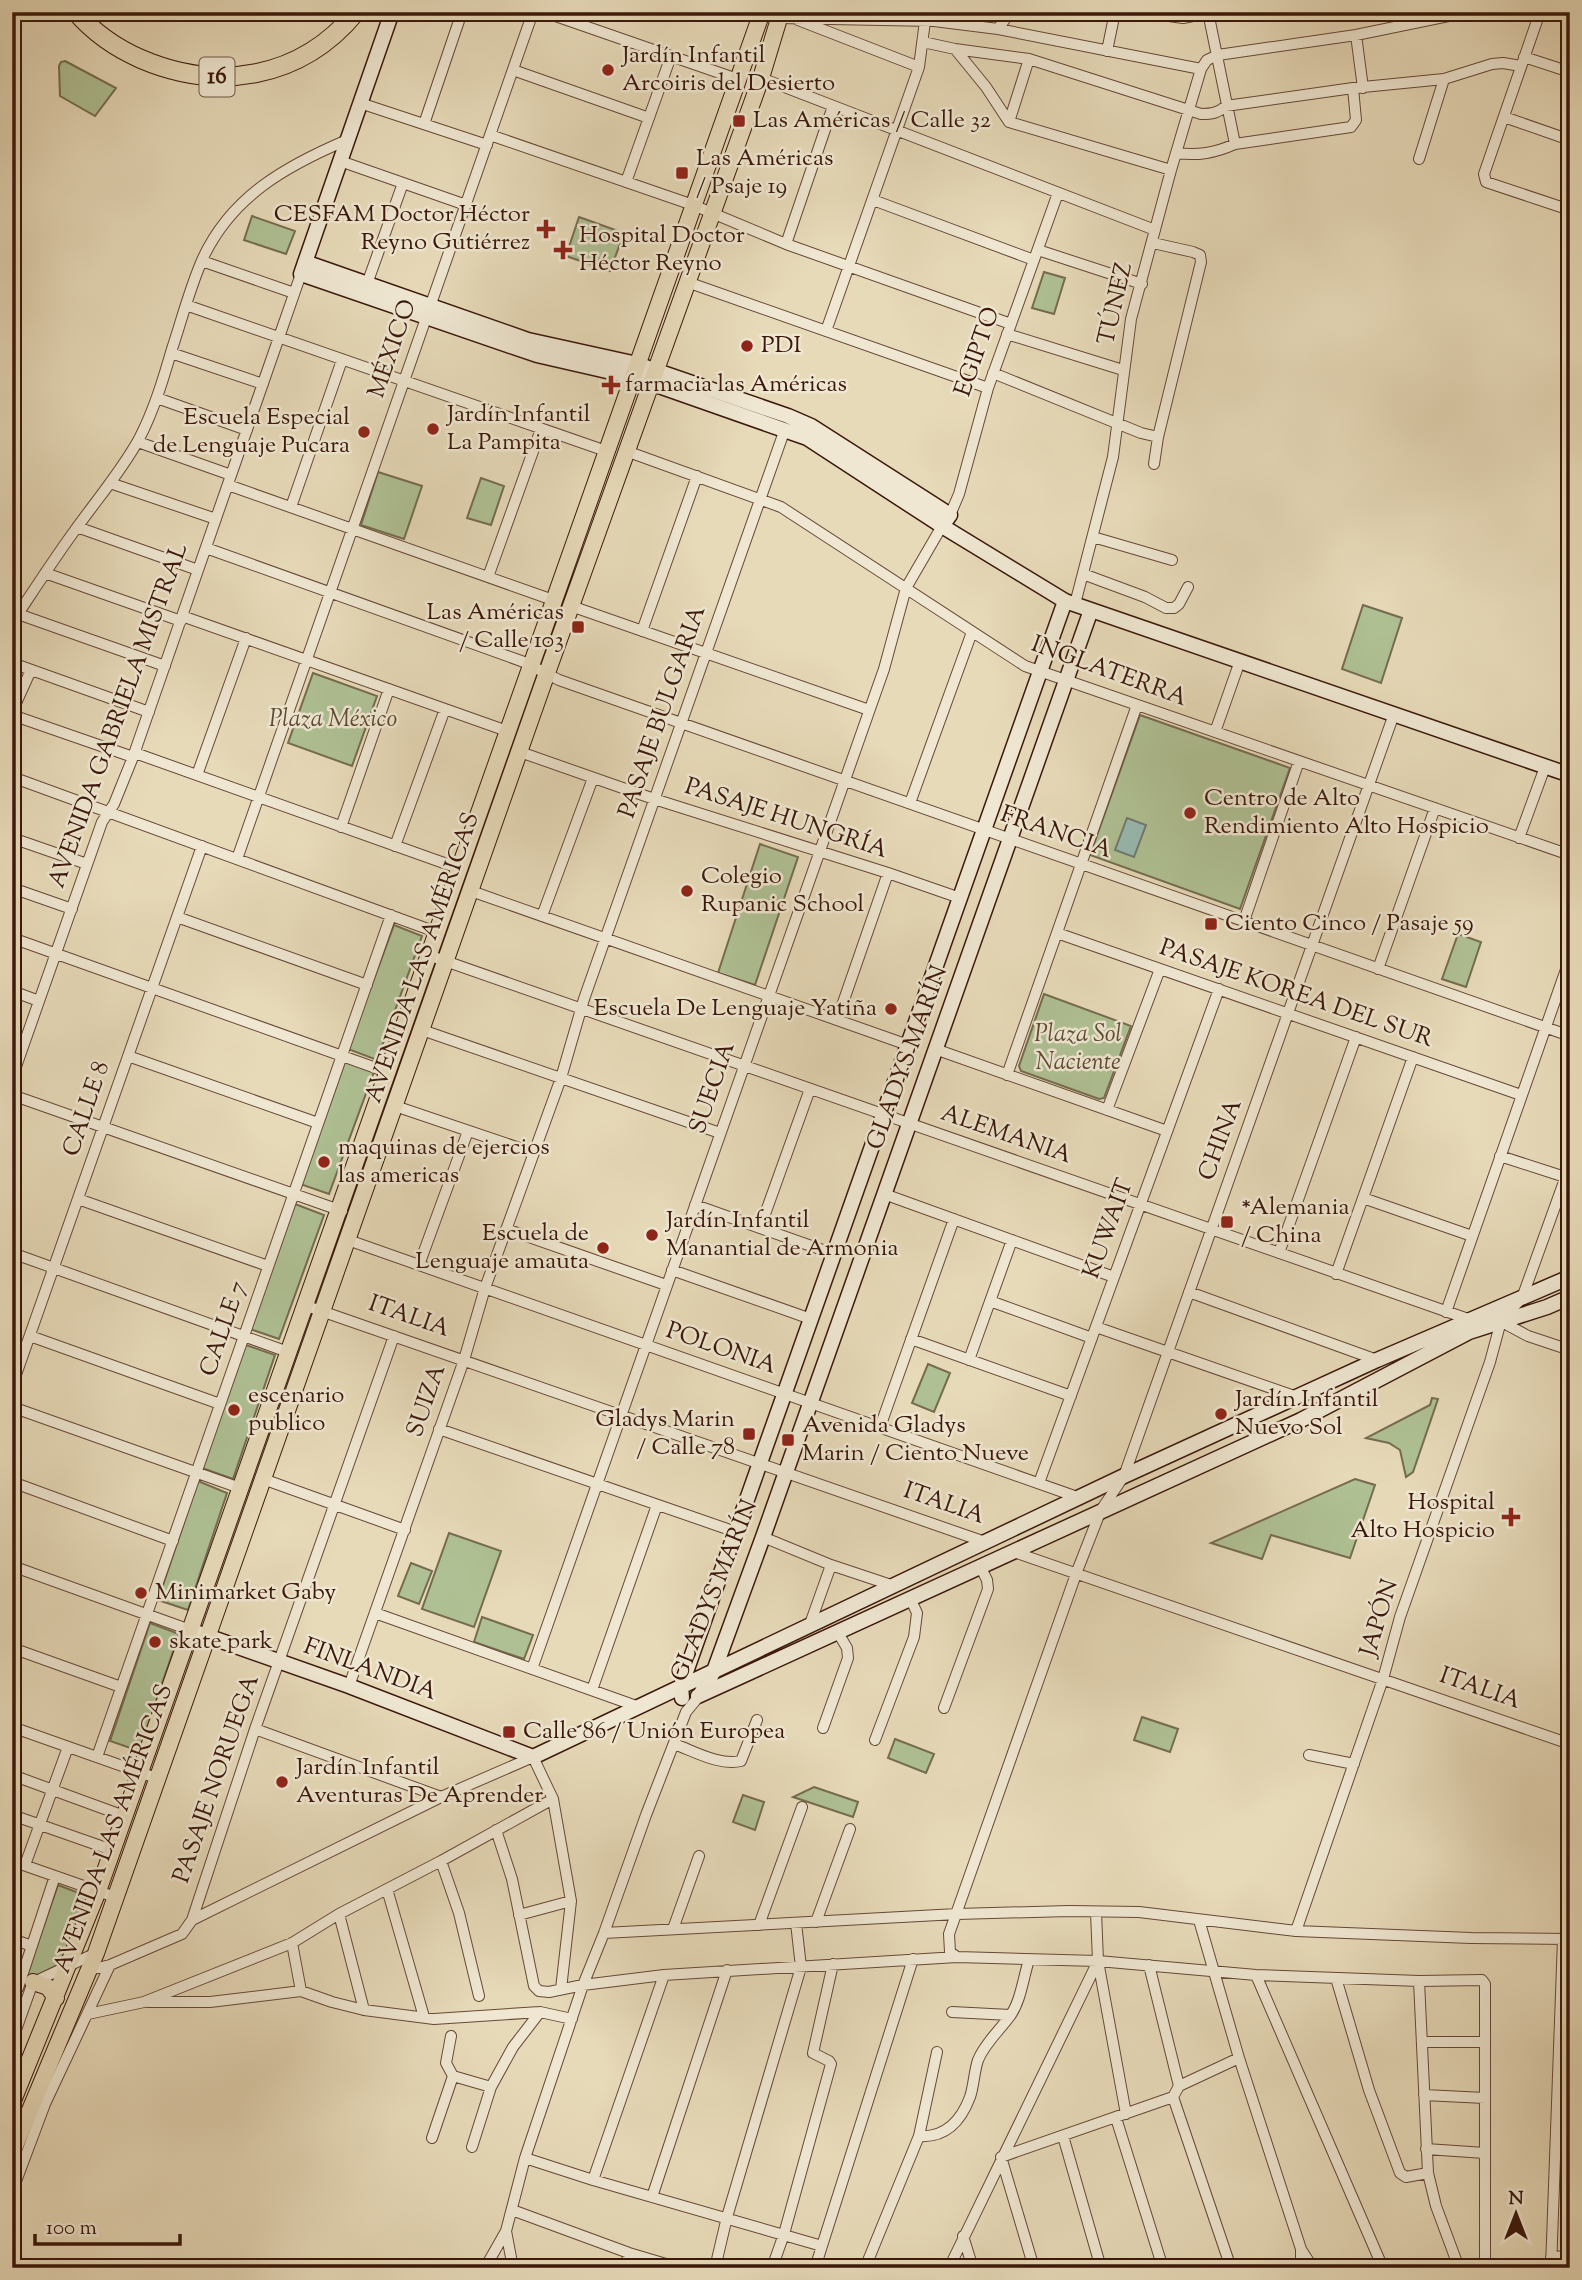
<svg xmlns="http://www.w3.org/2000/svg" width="1582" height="2280" font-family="'Sorts Mill Goudy',serif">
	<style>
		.green { fill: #afc194; stroke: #756c50; stroke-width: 2 }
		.water { fill: #97bab2; stroke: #72796f; stroke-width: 2 }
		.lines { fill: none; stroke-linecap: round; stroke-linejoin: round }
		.street-casing { stroke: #664836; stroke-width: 12 }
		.secondary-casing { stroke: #3b180b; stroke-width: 17 }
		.primary-casing { stroke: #3b180b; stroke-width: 18 }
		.highway-casing { stroke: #3b180b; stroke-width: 20 }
		.street { stroke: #efe7d2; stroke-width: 10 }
		.secondary { stroke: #efe7d2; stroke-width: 14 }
		.primary { stroke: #e7dab9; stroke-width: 16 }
		.highway { stroke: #e7dab9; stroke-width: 18 }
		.poi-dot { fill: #8f2418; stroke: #efe7d2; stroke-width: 2.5 }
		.labels { text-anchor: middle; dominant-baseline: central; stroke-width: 5; stroke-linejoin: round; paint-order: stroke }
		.shield { fill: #efe7d2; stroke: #715647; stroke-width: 2 }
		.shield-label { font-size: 23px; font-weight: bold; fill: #3b180b }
		.poi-label { font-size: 24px; fill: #3b180b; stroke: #efe7d2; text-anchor: start }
		.street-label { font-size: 24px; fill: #3b180b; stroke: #efe7d2 }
		.park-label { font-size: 24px; font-style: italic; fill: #5e4b34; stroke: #efe7d2 }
	</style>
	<rect width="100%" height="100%" fill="#e7dab9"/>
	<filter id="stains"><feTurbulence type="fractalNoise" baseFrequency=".00286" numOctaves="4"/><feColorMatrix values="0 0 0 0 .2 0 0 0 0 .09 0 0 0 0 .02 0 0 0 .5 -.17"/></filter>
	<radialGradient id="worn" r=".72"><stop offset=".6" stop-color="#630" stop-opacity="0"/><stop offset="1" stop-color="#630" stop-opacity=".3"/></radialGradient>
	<path class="green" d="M65 61 116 88 95 116 60 96 59 66 61 62Z
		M252 216 295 231 286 254 244 240Z
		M579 217 624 233 610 271 566 256Z
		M1044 272 1065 278 1054 314 1032 308Z
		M378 472 422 486 404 539 361 525Z
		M481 478 504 486 491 525 467 518Z
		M1363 605 1402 618 1381 683 1342 669Z
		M313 673 377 696 352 766 288 743Z
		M1140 715 1290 768 1240 909 1090 855Z
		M760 844 798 857 755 985 718 973Z
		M394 925 422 936 377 1060 348 1049Z
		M1458 934 1481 942 1466 987 1442 979Z
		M1044 994 1131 1026 1104 1098 1099 1099 1021 1071 1019 1066Z
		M346 1059 375 1069 329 1194 300 1184Z
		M295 1204 324 1215 279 1339 250 1329Z
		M243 1344 275 1355 233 1479 202 1468Z
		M928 1364 950 1373 934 1412 912 1403Z
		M1432 1398 1438 1399 1413 1472 1406 1477 1400 1450 1389 1443 1366 1438 1430 1405Z
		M1355 1479 1375 1485 1350 1558 1271 1535 1262 1559 1211 1543Z
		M198 1481 227 1493 188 1610 158 1600Z
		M449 1533 501 1551 474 1627 422 1609Z
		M411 1563 432 1571 419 1604 398 1596Z
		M482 1617 533 1635 524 1659 474 1642Z
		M150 1623 179 1634 139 1751 110 1741Z
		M1142 1717 1178 1729 1170 1752 1134 1740Z
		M895 1739 934 1754 926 1773 888 1758Z
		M814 1787 858 1802 853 1817 793 1797Z
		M743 1795 764 1802 755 1830 733 1822Z
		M58 1885 87 1896 64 1962 24 1982Z"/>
	<path class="water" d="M1127 818 1146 825 1134 857 1115 850Z"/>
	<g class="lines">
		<defs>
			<path id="street" d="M544 12 740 80
				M751 12 779 18 934 21 998 29 1201 69
				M1141 12 1183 18 1212 12
				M1208 12 1235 144 1351 127 1356 120 1353 88
				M1540 12 1484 174 1486 182 1570 210
				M798 20 919 67
				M998 29 1010 12
				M1356 35 1363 88
				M923 42 955 49 1029 59 1201 114C1212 114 1218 113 1226 106L1353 88 1444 79 1492 64 1503 63 1521 66
				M955 49 986 87 1009 122 1029 59
				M1107 51 1115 12
				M1524 57 1570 72
				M513 70 649 118
				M761 78 1155 230
				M360 103 487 145
				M1504 117 1570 140
				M1009 122 1171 170
				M424 124 462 12
				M490 135 693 205 786 244 1011 324
				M1176 153C1198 156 1215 153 1235 144
				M1419 159 1444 79
				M340 161 466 205
				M626 182 671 56
				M873 200 1034 260
				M1153 243 1193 252 1200 255 1201 262 1158 437 1154 464
				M786 244 833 106
				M1038 250 1142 284
				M202 261 294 293
				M687 282 988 388
				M367 284 403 183
				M186 305 606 451
				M826 331 919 67 925 21
				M1007 334 1123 370
				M171 353 263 384
				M993 373 1141 433 1158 437
				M157 398 247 430
				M138 442 231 475
				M626 451 781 507 1025 666 1570 855
				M110 483 216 519
				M228 485 553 600
				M291 507 342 360
				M950 515 959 494 988 388 1058 193
				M77 527 198 570
				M1093 537 1172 560
				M206 548 524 662 559 680 1570 1036
				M45 573 181 621
				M1083 574 1145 597 1166 608H1174L1179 604 1188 587
				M488 577 541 429
				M1075 604 1113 457 1131 319 1171 170 1201 69 1207 60 1218 55 1356 35 1468 12
				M571 606 869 710
				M18 614 165 666
				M182 616 507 731
				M12 623C34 590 55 557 78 526 99 497 122 470 139 439 154 410 163 380 172 349 182 319 190 287 203 258 232 196 286 166 347 140
				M642 631 697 476
				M12 663 149 712
				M12 712 31 670
				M12 715 133 757
				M1215 732 1240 661
				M520 752 654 799 888 873 960 898
				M135 753 458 868
				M197 775 246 638
				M12 777 436 932
				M910 803 972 632
				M341 827 389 689
				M12 838 87 864
				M1519 838 1545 767
				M395 846 445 709
				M237 859 533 12
				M12 888 72 909
				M471 891 908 1045
				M542 916 593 778
				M177 917 367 985
				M1244 921 1299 761
				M1057 933 1521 1095
				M12 938 387 1072
				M428 955 1471 1320
				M1378 969 1435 808
				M12 991 39 1001
				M837 1020 888 873
				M422 1030 720 1133
				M12 1043 23 1047
				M935 1049 1167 1131
				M128 1056 318 1123
				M1007 1075 1137 705
				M12 1078 102 822 114 804 133 757 301 274
				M12 1095 342 1211
				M395 1106 534 1153
				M1107 1110 1160 969
				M1500 1156 1565 1177
				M884 1194 1114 1277
				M1363 1198 1472 1236
				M78 1199 268 1266
				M695 1205 834 1254
				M760 1228 810 1089
				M506 1229 666 1285
				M348 1240 1080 1498
				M12 1253 288 1352
				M1279 1253 1356 1037
				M419 1265 468 1131
				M672 1270 811 1319
				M1336 1274 1413 1057
				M1189 1292 1377 1360
				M990 1301 1092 1338
				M304 1305 985 1542
				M1446 1312 1570 958
				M1500 1321 1528 1336 1570 1350
				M1096 1327 1297 1397
				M30 1336 220 1404
				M911 1339 1071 1396
				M969 1360 1012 1240
				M12 1386 202 846
				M12 1407 240 1488
				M880 1427 954 1219
				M439 1429 736 1532
				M263 1479 405 1530
				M12 1482 173 1541
				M1039 1483 1219 989
				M763 1537 831 1565 891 1585
				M1011 1551 1570 1744
				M12 1566 190 1630
				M375 1613 639 1707
				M810 1624 831 1565
				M12 1648 121 1687
				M532 1669 884 669 906 588 942 526
				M349 1686 464 1360 485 1288 561 1078 584 999 785 429
				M592 1690 657 1505
				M944 1708 988 1589 987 1580 980 1566
				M12 1727 156 1778
				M823 1728 848 1658 847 1648 837 1631
				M255 1729 441 1797
				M875 1740 914 1637 917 1613 910 1598
				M674 1744C694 1751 719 1766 741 1761L757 1720
				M1309 1755 1354 1764
				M97 1757 391 915
				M12 1775 124 1816
				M12 1815 112 1850
				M496 1830 512 1879 534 1986 539 1991 549 1992 583 1985 664 1975 957 1957 1098 1961 1256 1975 1419 1981 1482 1980 1485 1984V2268
				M12 1861 115 1897
				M441 1861 459 1913 479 1996
				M25 1865 68 1747
				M387 1889 424 2017
				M1096 1912 1098 1961 1126 2114
				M339 1914 364 2010
				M192 1920 441 1797 533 1757 553 1799 571 1901 519 1915
				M1199 1920 1239 2058 1301 2249V2268
				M816 1922 850 1829
				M759 1925 802 1807
				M673 1929 699 1856
				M1296 1931 1383 1679 1400 1617 1490 1362 1501 1321 1522 1298 1570 1165
				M604 1933 957 1914 1069 1911 1139 1912 1296 1931 1471 1938 1570 1939
				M12 1939 32 1946
				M292 1943 301 1991
				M957 1957 950 1952 949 1934 1076 1574 1101 1510 1124 1476 1394 714
				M1149 1965 1179 2086
				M89 1970 110 1965 175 1937 182 1934 192 1920 255 1729 394 1336
				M1256 1975 1383 2268
				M1336 1978 1369 2090 1400 2173 1406 2177 1428 2173
				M1419 1981 1428 2173 1436 2206 1459 2268
				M32 1983 96 1953
				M18 1988 55 1876
				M561 1989 571 1901
				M148 2002H210L301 1991 332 2002 364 2010 434 2019 540 2012 572 2019
				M952 2012 1010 2015
				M88 2014 144 2002 292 1943 339 1914 441 1861 553 1799
				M451 2036 446 2063 453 2076 491 2087
				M12 2041 33 1982
				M1422 2042H1485
				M1424 2095 1485 2098
				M1173 2097 1231 2268
				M1116 2118 1163 2268
				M919 2136C946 2138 961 2121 970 2097 974 2085 974 2072 978 2060 985 2043 999 2031 1010 2016 1021 2001 1023 1978 1029 1960
				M1063 2136 1101 2268
				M432 2138 453 2076
				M472 2147 491 2087 513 2047 540 2012
				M1426 2149 1485 2153
				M525 2158 593 2180 822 2246
				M593 2180 664 1975
				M12 2192 45 2104 110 1965
				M652 2197 727 1970
				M512 2210 629 2253 676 2267
				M963 2236 973 2268
				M1302 2251 1313 2268
				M1551 2257 1570 2256
				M485 2268 506 2231
				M513 2268 506 2231 525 2158 583 1985 604 1933 646 1815 686 1712 700 1695
				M625 2268 629 2253
				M715 2268 727 2217 801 1967 796 1923
				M772 2268 784 2234 831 2064 829 2061 813 2053 833 1964
				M815 2268 913 1959
				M865 2268 919 2136 937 2052
				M949 2268 1098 1961
				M1034 2268 1001 2157 1173 2097 1179 2086 1239 2058
				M1551 2268 1563 1939"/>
			<path id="secondary" d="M392 12 301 274 537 355 633 377 807 438 942 526 1065 601 1570 775
				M305 262 528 340 637 364 788 416 811 426 950 515 942 526
				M190 1630 349 1686 533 1757 1124 1476 1377 1360 1570 1277
				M700 1695 714 1671 763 1537 1091 610
				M698 1696 1301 1420 1469 1332 1547 1307 1570 1297
				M682 1698 681 1686 1065 601"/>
			<path id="primary" d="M33 1982 48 1987 56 1998
				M12 2103 98 1891 762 12
				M12 2153 96 1953 543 684 761 78 781 12"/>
			<path id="highway" d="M76 12C94 33 116 48 141 59 218 92 301 79 356 12"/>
		</defs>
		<use href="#street" class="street-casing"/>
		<use href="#secondary" class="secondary-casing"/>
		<use href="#primary" class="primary-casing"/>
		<use href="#highway" class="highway-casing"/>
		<use href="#street" class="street"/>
		<use href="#secondary" class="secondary"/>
		<use href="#primary" class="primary"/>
		<use href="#highway" class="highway"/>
	</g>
	<g class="poi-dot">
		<circle cx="608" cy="70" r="7"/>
		<rect x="732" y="114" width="14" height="14" rx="3.5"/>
		<rect x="675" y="166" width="14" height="14" rx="3.5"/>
		<path d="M542.5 218.5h7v7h7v7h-7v7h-7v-7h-7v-7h7z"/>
		<path d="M559.5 239.5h7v7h7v7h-7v7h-7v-7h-7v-7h7z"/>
		<circle cx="747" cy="346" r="7"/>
		<path d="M607.5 374.5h7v7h7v7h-7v7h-7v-7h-7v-7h7z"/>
		<circle cx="433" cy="429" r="7"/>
		<circle cx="364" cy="432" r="7"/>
		<rect x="571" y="620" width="14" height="14" rx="3.5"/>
		<circle cx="1190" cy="813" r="7"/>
		<circle cx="687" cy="891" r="7"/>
		<rect x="1204" y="917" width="14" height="14" rx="3.5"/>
		<circle cx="891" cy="1009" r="7"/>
		<circle cx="324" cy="1162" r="7"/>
		<rect x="1220" y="1215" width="14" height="14" rx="3.5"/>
		<circle cx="652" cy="1235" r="7"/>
		<circle cx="603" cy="1248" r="7"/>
		<circle cx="234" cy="1410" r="7"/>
		<circle cx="1221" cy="1414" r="7"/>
		<rect x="742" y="1427" width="14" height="14" rx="3.5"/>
		<rect x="781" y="1433" width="14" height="14" rx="3.5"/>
		<path d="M1507.5 1506.5h7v7h7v7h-7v7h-7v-7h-7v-7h7z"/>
		<circle cx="141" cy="1593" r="7"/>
		<circle cx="155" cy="1642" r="7"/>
		<rect x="502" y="1725" width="14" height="14" rx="3.5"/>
		<circle cx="282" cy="1782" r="7"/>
	</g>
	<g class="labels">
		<rect class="shield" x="199.5" y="57.5" width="35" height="39" rx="5"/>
		<g class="shield-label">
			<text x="217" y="77">16</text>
		</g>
		<g class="poi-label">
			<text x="622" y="56">Jardín Infantil<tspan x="622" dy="28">Arcoiris del Desierto</tspan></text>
			<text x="753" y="121">Las Américas / Calle 32</text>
			<text x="696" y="159">Las Américas<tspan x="696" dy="28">/ Psaje 19</tspan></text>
			<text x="530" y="215" text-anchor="end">CESFAM Doctor Héctor<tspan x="530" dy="28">Reyno Gutiérrez</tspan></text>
			<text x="579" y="236">Hospital Doctor<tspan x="579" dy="28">Héctor Reyno</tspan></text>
			<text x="761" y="346">PDI</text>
			<text x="625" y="385">farmacia las Américas</text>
			<text x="447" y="415">Jardín Infantil<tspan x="447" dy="28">La Pampita</tspan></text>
			<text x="350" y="418" text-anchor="end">Escuela Especial<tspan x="350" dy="28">de Lenguaje Pucara</tspan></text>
			<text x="564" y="613" text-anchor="end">Las Américas<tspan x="564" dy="28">/ Calle 103</tspan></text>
			<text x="1204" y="799">Centro de Alto<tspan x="1204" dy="28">Rendimiento Alto Hospicio</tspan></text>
			<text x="701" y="877">Colegio<tspan x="701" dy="28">Rupanic School</tspan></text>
			<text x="1225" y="924">Ciento Cinco / Pasaje 59</text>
			<text x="877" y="1009" text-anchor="end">Escuela De Lenguaje Yatiña</text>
			<text x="338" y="1148">maquinas de ejercios<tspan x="338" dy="28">las americas</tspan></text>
			<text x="1241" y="1208">*Alemania<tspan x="1241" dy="28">/ China</tspan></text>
			<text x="666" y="1221">Jardín Infantil<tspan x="666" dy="28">Manantial de Armonia</tspan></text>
			<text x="589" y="1234" text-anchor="end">Escuela de<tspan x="589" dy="28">Lenguaje amauta</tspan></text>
			<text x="248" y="1396">escenario<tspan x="248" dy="28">publico</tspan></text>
			<text x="1235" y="1400">Jardín Infantil<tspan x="1235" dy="28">Nuevo Sol</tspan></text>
			<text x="735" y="1420" text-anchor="end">Gladys Marin<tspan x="735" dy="28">/ Calle 78</tspan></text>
			<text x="802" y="1426">Avenida Gladys<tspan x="802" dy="28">Marin / Ciento Nueve</tspan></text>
			<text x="1495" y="1503" text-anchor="end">Hospital<tspan x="1495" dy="28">Alto Hospicio</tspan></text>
			<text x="155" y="1593">Minimarket Gaby</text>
			<text x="169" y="1642">skate park</text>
			<text x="523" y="1732">Calle 86 / Unión Europea</text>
			<text x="296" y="1768">Jardín Infantil<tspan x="296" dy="28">Aventuras De Aprender</tspan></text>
		</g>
		<g class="street-label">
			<text transform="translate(1116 304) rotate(-77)">TÚNEZ</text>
			<text transform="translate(393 349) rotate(-71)">MÉXICO</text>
			<text transform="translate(978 352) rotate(-71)">EGIPTO</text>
			<text transform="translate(1109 672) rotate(20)">INGLATERRA</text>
			<text transform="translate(663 712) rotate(-71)">PASAJE BULGARIA</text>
			<text transform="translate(119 716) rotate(-70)">AVENIDA GABRIELA MISTRAL</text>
			<text transform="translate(786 819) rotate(18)">PASAJE HUNGRÍA</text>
			<text transform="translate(1056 833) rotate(19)">FRANCIA</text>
			<text transform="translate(423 958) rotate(-71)">AVENIDA LAS AMÉRICAS</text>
			<text transform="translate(1296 994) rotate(19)">PASAJE KOREA DEL SUR</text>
			<text transform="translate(908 1058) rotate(-70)">GLADYS MARÍN</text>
			<text transform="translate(713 1088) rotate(-71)">SUECIA</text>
			<text transform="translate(87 1109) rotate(-71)">CALLE 8</text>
			<text transform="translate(1006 1135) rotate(19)">ALEMANIA</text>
			<text transform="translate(1221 1140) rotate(-70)">CHINA</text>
			<text transform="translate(1109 1229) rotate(-70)">KUWAIT</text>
			<text transform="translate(409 1317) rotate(19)">ITALIA</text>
			<text transform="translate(224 1329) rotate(-71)">CALLE 7</text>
			<text transform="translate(721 1349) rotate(19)">POLONIA</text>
			<text transform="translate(427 1401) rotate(-71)">SUIZA</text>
			<text transform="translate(944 1504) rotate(19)">ITALIA</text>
			<text transform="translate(715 1591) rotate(-68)">GLADYS MARÍN</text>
			<text transform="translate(1380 1618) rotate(-73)">JAPÓN</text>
			<text transform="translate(370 1670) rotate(20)">FINLANDIA</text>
			<text transform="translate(1480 1689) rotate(19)">ITALIA</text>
			<text transform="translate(217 1779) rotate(-71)">PASAJE NORUEGA</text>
			<text transform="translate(114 1829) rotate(-70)">AVENIDA LAS AMÉRICAS</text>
		</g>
		<g class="park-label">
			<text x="333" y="720">Plaza México</text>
			<text x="1078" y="1035">Plaza Sol<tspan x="1078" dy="28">Naciente</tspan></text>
		</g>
	</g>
	<rect width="1582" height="2280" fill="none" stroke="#e7dab9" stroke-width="42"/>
	<rect x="14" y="14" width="1554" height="2252" fill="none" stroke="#3b180b" stroke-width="3.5"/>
	<rect x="21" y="21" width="1540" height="2238" fill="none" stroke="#3b180b" stroke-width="2"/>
	<g transform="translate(1516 2214)" stroke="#efe7d2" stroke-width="5" paint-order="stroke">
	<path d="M0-5L12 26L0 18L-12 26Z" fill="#3b180b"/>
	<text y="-10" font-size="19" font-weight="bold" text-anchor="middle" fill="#3b180b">N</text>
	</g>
	<path d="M35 2234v10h145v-10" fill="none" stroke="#3b180b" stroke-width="3.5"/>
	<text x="46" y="2234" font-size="21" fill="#3b180b" stroke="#efe7d2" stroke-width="5" paint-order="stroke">100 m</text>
	<rect width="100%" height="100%" filter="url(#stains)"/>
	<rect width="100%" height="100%" fill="url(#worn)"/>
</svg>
